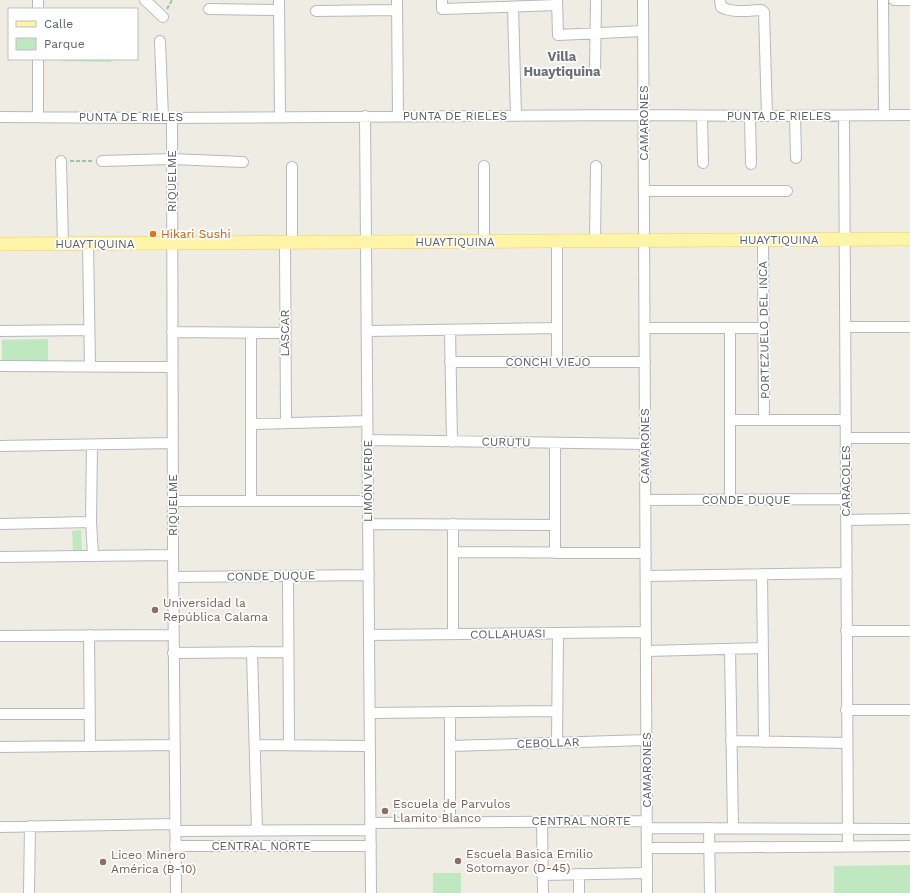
<svg xmlns="http://www.w3.org/2000/svg" width="910" height="893" font-family="'Work Sans',sans-serif">
	<style>
		.green { fill: #bfe7c0 }
		.lines { fill: none; stroke-linecap: round; stroke-linejoin: round }
		.minor-casing { stroke: #b6b9be; stroke-width: 12 }
		.major-casing { stroke: #f6cf55; stroke-width: 14 }
		.path { stroke: #97c8a7; stroke-width: 2; stroke-dasharray: 4 2; stroke-linecap: butt }
		.minor { stroke: #fff; stroke-width: 10 }
		.major { stroke: #fff4a8; stroke-width: 13 }
		.food-dot { fill: #e8710a; stroke: #fff; stroke-width: 1.5 }
		.education-dot { fill: #8d6e63; stroke: #fff; stroke-width: 1.5 }
		.labels { text-anchor: middle; dominant-baseline: central; stroke-width: 3.5; stroke-linejoin: round; paint-order: stroke }
		.street-label { font-size: 12px; fill: #5b5f64; stroke: #fff }
		.food-label { font-size: 12px; fill: #c56008; stroke: #fff; text-anchor: start }
		.education-label { font-size: 12px; fill: #785e54; stroke: #fff; text-anchor: start }
		.neighbourhood-label { font-size: 13px; font-weight: bold; fill: #6c7176; stroke: #fff }
	</style>
	<rect width="100%" height="100%" fill="#efece3"/>
	<path class="green" d="M56 59H117L110 62 64 61Z
		M48 339V361H2V340Z
		M81 530 82 550H73L72 531Z
		M910 865V893H834V866Z
		M433 873H461V893H433Z"/>
	<g class="lines">
		<defs>
			<path id="minor" d="M145 0 163 17
				M279 0 280 117
				M397 0 398 116
				M442 0V9L557 5
				M557 0 558 35 643 31
				M643 0 647 893
				M720 0 721 7C732 13 748 11 761 10L764 12 767 116
				M883 0 884 115
				M894 0H910
				M513 7 516 116
				M38 9V0
				M209 9 278 10
				M316 11 397 10
				M160 41 163 118
				M595 70 596 0
				M365 116 371 893
				M702 116 703 163
				M750 116 751 164
				M795 116 796 158
				M844 116 848 847
				M0 117 163 118 644 115 767 116 910 115
				M38 117V59
				M172 118 173 555 176 893
				M61 161 63 244
				M102 161 172 159 243 162
				M484 166V242
				M292 167V243
				M644 191H787
				M763 240 764 420
				M557 241V362
				M595 241 596 166
				M285 243 286 423
				M88 244 90 366
				M846 327H910
				M645 328H763
				M450 330 452 442
				M0 331 89 330
				M367 331 557 328
				M172 332 285 333
				M251 333V501
				M450 362H645
				M0 366 172 367
				M730 420H846
				M251 424 367 421
				M846 438H910
				M367 440 645 444
				M92 445 91 522 93 555
				M0 446 172 443
				M646 500 846 499
				M730 500V328
				M173 501H368
				M846 520 910 519
				M0 524 91 522
				M368 524 555 525
				M453 524V634
				M453 552 646 553
				M555 553V443
				M0 557 173 555
				M762 574 764 742
				M288 576 289 745
				M646 576 847 573
				M173 577 369 575
				M846 631H910
				M89 635 90 746
				M369 635 646 632
				M0 636 173 635
				M730 649 733 828
				M646 651 763 648
				M252 652 257 830
				M173 653 288 652
				M846 710H910
				M450 712V822
				M370 713 557 711
				M0 714H90
				M731 741 847 743
				M557 743 558 633
				M255 745 370 746
				M450 746 647 740
				M0 747 174 745
				M542 821 543 893
				M370 823 647 821
				M0 827 174 824
				M647 828 910 829
				M709 828 710 893
				M175 831 370 830
				M175 846H371
				M647 848 910 846
				M579 874V893
				M542 875 647 873
				M29 893 30 826"/>
			<path id="major" d="M0 244 910 239"/>
		</defs>
		<use href="#minor" class="minor-casing"/>
		<use href="#major" class="major-casing"/>
		<path class="path" d="M167 9 172 0
			M70 161H94"/>
		<use href="#minor" class="minor"/>
		<use href="#major" class="major"/>
	</g>
	<circle class="food-dot" cx="153" cy="234" r="4"/>
	<g class="education-dot">
		<circle cx="155" cy="610" r="4"/>
		<circle cx="385" cy="811" r="4"/>
		<circle cx="458" cy="861" r="4"/>
		<circle cx="103" cy="862" r="4"/>
	</g>
	<g class="labels">
		<g class="street-label">
			<text x="455" y="116">PUNTA DE RIELES</text>
			<text x="779" y="116">PUNTA DE RIELES</text>
			<text x="131" y="117">PUNTA DE RIELES</text>
			<text transform="translate(644 123) rotate(-90)">CAMARONES</text>
			<text transform="translate(172 181) rotate(-90)">RIQUELME</text>
			<text x="779" y="240">HUAYTIQUINA</text>
			<text x="455" y="242">HUAYTIQUINA</text>
			<text x="95" y="244">HUAYTIQUINA</text>
			<text transform="translate(764 330) rotate(-91)">PORTEZUELO DEL INCA</text>
			<text transform="translate(285 333) rotate(-90)">LASCAR</text>
			<text x="548" y="362">CONCHI VIEJO</text>
			<text transform="translate(506 442) rotate(1)">CURUTU</text>
			<text transform="translate(645 446) rotate(-90)">CAMARONES</text>
			<text transform="translate(368 481) rotate(-90)">LIMÓN VERDE</text>
			<text transform="translate(846 481) rotate(-90)">CARACOLES</text>
			<text x="746" y="500">CONDE DUQUE</text>
			<text transform="translate(173 505) rotate(-90)">RIQUELME</text>
			<text transform="translate(271 576) rotate(-1)">CONDE DUQUE</text>
			<text transform="translate(508 634) rotate(-1)">COLLAHUASI</text>
			<text transform="translate(548 743) rotate(-2)">CEBOLLAR</text>
			<text transform="translate(647 770) rotate(-90)">CAMARONES</text>
			<text x="581" y="821">CENTRAL NORTE</text>
			<text x="261" y="846">CENTRAL NORTE</text>
		</g>
		<g class="food-label">
			<text x="161" y="234">Hikari Sushi</text>
		</g>
		<g class="education-label">
			<text x="163" y="603">Universidad la<tspan x="163" dy="14">República Calama</tspan></text>
			<text x="393" y="804">Escuela de Parvulos<tspan x="393" dy="14">Llamito Blanco</tspan></text>
			<text x="466" y="854">Escuela Basica Emilio<tspan x="466" dy="14">Sotomayor (D-45)</tspan></text>
			<text x="111" y="855">Liceo Minero<tspan x="111" dy="14">América (B-10)</tspan></text>
		</g>
		<g class="neighbourhood-label">
			<text x="562" y="56">Villa<tspan x="562" dy="15">Huaytiquina</tspan></text>
		</g>
	</g>
	<rect x="8" y="8" width="130" height="52" fill="#ffffff" stroke="#bdbfc1"/>
	<rect x="16" y="21" width="20" height="6" fill="#fff4a8" stroke="#bdbfc1"/>
	<text x="44" y="28" font-size="12" fill="#5b5f64">Calle</text>
	<rect x="16" y="38" width="20" height="12" fill="#bfe7c0" stroke="#bdbfc1"/>
	<text x="44" y="48" font-size="12" fill="#5b5f64">Parque</text>
</svg>
